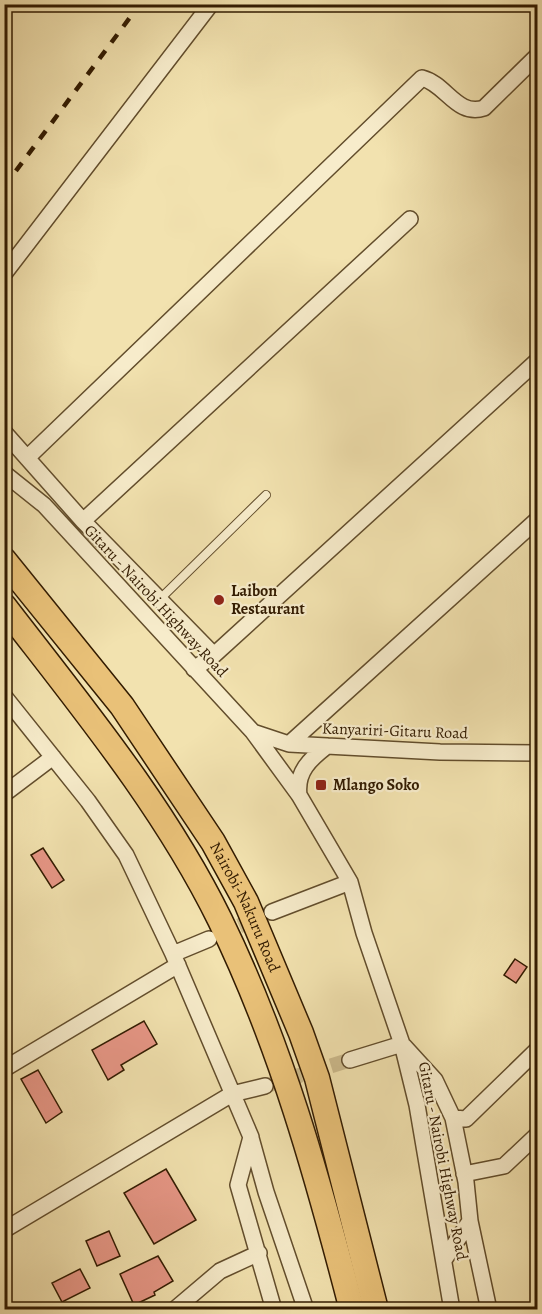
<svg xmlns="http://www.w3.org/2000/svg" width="542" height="1314" font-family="Alegreya,serif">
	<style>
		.building { fill: #e89787; stroke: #321b01; stroke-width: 1.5 }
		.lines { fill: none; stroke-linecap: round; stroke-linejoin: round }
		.minor-tunnel { stroke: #ccba8c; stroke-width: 15; stroke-dasharray: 15 8; stroke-linecap: butt }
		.service-casing { stroke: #624d2c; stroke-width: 10 }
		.minor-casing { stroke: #624d2c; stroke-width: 18 }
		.trunk-casing { stroke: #321b01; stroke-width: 27 }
		.service { stroke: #f7eccb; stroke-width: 8 }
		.minor { stroke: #f7eccb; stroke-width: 15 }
		.trunk { stroke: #e9c178; stroke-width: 24 }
		.rail { stroke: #321b01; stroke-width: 4.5; stroke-dasharray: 10 10; stroke-linecap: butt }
		.poi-dot { fill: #8f2418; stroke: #f7eccb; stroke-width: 2 }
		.labels { text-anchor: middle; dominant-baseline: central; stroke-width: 4.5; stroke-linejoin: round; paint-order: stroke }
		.poi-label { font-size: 16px; font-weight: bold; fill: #321b01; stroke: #f7eccb; text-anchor: start }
		.street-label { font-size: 16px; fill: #321b01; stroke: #f7eccb }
	</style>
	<rect width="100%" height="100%" fill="#f2e2af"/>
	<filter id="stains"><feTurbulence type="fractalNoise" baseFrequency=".00333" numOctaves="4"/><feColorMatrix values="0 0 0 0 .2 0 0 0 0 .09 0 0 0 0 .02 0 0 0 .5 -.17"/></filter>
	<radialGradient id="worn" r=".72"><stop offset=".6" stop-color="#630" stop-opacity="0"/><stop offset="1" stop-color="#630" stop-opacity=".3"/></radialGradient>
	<path class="building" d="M43 848 64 880 52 888 31 855Z
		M515 959 527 967 516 983 504 975Z
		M144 1021 157 1044 121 1065 124 1070 108 1080 92 1050Z
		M38 1070 62 1112 46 1123 21 1079Z
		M166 1169 196 1220 154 1244 124 1193Z
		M109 1231 120 1256 97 1266 86 1241Z
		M158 1256 173 1281 154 1292 155 1295 134 1305 120 1274Z
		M80 1269 90 1288 62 1302 52 1283Z"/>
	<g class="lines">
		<path class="minor-tunnel" d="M218 935 272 912
			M265 1086 350 1060"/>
		<defs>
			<path id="service" d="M160 599 266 495"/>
			<path id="minor" d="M4 274 211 4
				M4 432 83 521 214 655
				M27 458 422 78C446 84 457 117 484 108L538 55
				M4 473 44 505 253 732 299 795 350 882 364 933 402 1044 417 1105 452 1310
				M83 521 410 219
				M194 669 214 655 538 360
				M4 696 88 801 126 855 173 954
				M253 732 289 744 440 752 538 753
				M289 744 538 519
				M4 794 53 757
				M299 795C296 772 310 759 327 746
				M272 912 350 882
				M209 939 173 954 251 1137 238 1185 274 1310
				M404 1046 435 1080 453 1118 466 1182 470 1221 444 1260
				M350 1060 402 1044
				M4 1069 178 965
				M453 1118 466 1119 538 1049
				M251 1138 266 1192 306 1310
				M464 1174 504 1166 538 1134
				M470 1221 489 1310
				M4 1230 232 1094 265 1086
				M174 1310 220 1271 259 1253"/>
			<g id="trunk">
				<path id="s1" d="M4 560 122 706 213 842 246 902 301 1033 317 1078 376 1310"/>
				<path d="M4 606C81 706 164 806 220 920 281 1045 317 1175 352 1310"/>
			</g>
		</defs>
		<use href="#service" class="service-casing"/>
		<use href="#minor" class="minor-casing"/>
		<use href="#trunk" class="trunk-casing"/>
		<use href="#service" class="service"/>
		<use href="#minor" class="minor"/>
		<use href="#trunk" class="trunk"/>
		<path class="rail" d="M4 187 140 4"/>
	</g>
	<g class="poi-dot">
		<circle cx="219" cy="600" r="6"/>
		<rect x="315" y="779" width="12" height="12" rx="3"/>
	</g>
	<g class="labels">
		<g class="poi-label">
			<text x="231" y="591">Laibon<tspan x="231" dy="18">Restaurant</tspan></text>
			<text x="333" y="785">Mlango Soko</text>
		</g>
		<g class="street-label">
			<text transform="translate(156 601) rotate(47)">Gitaru - Nairobi Highway Road</text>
			<text transform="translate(395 731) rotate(2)">Kanyariri-Gitaru Road</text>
			<text stroke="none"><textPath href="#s1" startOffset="424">Nairobi-Nakuru Road</textPath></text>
			<text transform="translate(443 1161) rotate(79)">Gitaru - Nairobi Highway Road</text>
		</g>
	</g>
	<rect width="542" height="1314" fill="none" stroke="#f2e2af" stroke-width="24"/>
	<rect x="6" y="6" width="530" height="1302" fill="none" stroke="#321b01" stroke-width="3"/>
	<rect x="12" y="12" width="518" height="1290" fill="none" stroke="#321b01" stroke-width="1.5"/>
	<rect width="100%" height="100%" filter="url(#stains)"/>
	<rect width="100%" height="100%" fill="url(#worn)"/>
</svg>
